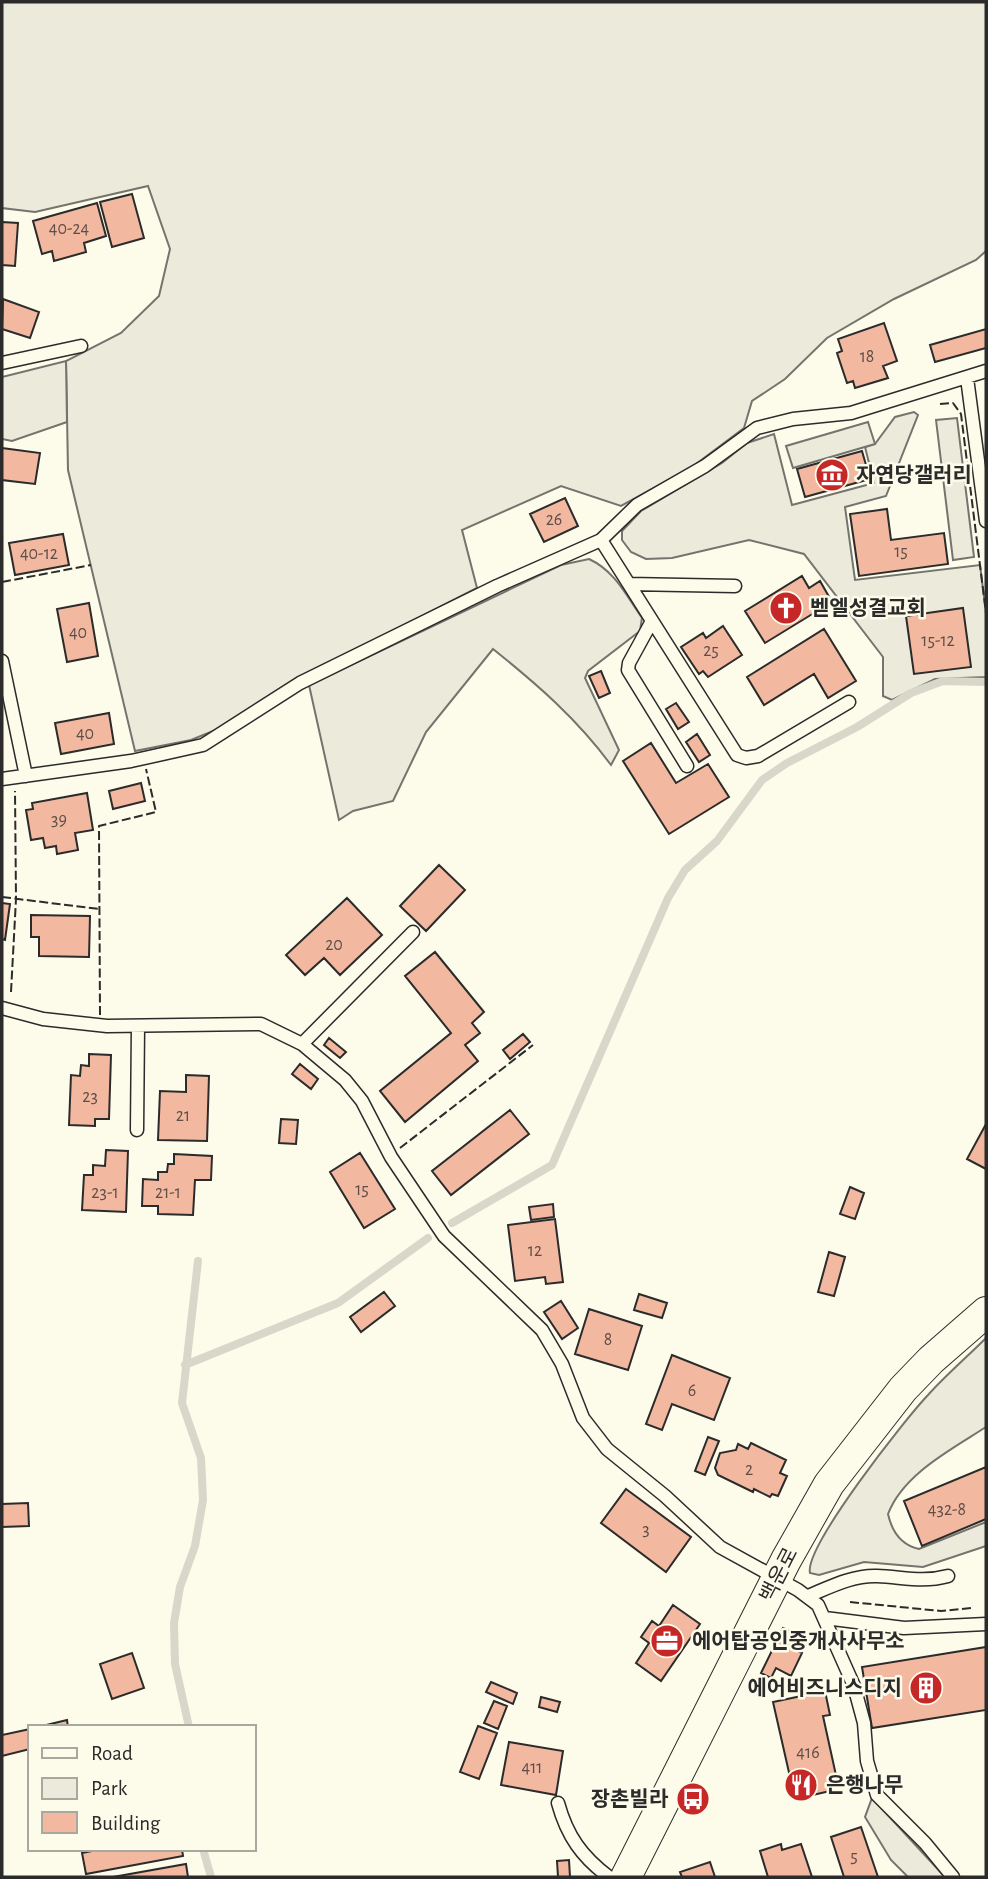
<svg xmlns="http://www.w3.org/2000/svg" width="988" height="1879" font-family="'Alegreya Sans','Noto Sans KR',sans-serif">
	<style>
		.green { fill: #ecebdb; stroke: #74746e; stroke-width: 2 }
		.parking { fill: #eceadb; stroke: #74746e; stroke-width: 2 }
		.lines { fill: none; stroke-linecap: round; stroke-linejoin: round }
		.stream { stroke: #d8d7c9; stroke-width: 8 }
		.building { fill: #f2b8a0; stroke: #2b2b2b; stroke-width: 2 }
		.service-casing { stroke: #2b2b2b; stroke-width: 15 }
		.tertiary-casing { stroke: #2b2b2b; stroke-width: 32 }
		.service { stroke: #fdfbea; stroke-width: 12 }
		.tertiary { stroke: #fdfbea; stroke-width: 30 }
		.fence { stroke: #2b2b2b; stroke-width: 2; stroke-dasharray: 9 3.5; stroke-linecap: butt }
		.labels { text-anchor: middle; dominant-baseline: central; stroke-width: 5; stroke-linejoin: round; paint-order: stroke }
		.number-label { font-size: 18px; fill: #5d4e48 }
		.poi-label { font-size: 21px; font-weight: bold; fill: #2b2b2b; stroke: #fdfbea; text-anchor: start }
		.street-label { font-size: 21px; fill: #2b2b2b; stroke: #fdfbea }
	</style>
	<rect width="100%" height="100%" fill="#fdfbea"/>
	<path class="green" d="M2 2H986V251L976 260 894 299 827 338 785 379 752 401 744 428 692 467 621 506 561 486 462 530 477 588 284 686 218 729 191 740 135 751 68 470 66 361 121 333 159 296 170 249 148 186 35 212 2 208Z
		M914 412 918 415 886 496 845 507 855 580 980 565 986 613V677L935 679 892 700 883 696V657L804 554 749 540 672 558 646 559 631 552 622 540V531L641 511 722 463 747 443 774 434 792 505 874 483 865 447 875 444 895 417Z
		M589 559C615 571 626 595 642 618L640 631 588 671 585 678 619 750 611 765C577 719 538 685 493 649L426 732 393 801 353 811 339 820 309 685 561 565Z
		M986 1338V1427C952 1449 903 1474 888 1514 892 1532 901 1545 919 1549L986 1522V1546L923 1567 864 1562 819 1575 810 1573C804 1547 906 1418 928 1395 946 1375 967 1357 986 1338Z
		M872 1798 945 1877H908L891 1860 865 1817Z"/>
	<path class="parking" d="M66 361 67 422 12 441 2 439V377Z
		M957 418 974 557 953 560 936 420Z
		M868 422 875 444 793 468 786 446Z"/>
	<g class="lines">
		<path class="stream" d="M452 1223 552 1165 668 898 685 870 717 841 762 780 787 763 857 727 911 693 943 681 986 682
			M185 1365 338 1303 428 1238
			M189 1727 175 1664 174 1623 180 1587 195 1546 203 1500 201 1458 182 1403 198 1261
			M203 1849 211 1877"/>
	</g>
	<path class="building" d="M132 194 144 238 112 247 100 202Z
		M97 203 106 236 84 243 86 252 54 261 52 251 42 254 33 221Z
		M2 222 18 223 15 266 2 265Z
		M3 299 39 312 30 338 2 329Z
		M884 323 897 361 883 366 888 378 855 388 853 381 847 383 837 353 842 351 838 339Z
		M986 329V348L935 362 930 345Z
		M2 448 40 453 35 484 2 480Z
		M862 451 870 479 805 497 797 469Z
		M565 498 578 526 544 542 530 514Z
		M887 509 891 540 944 533 948 564 859 576 850 514Z
		M63 534 69 565 15 575 9 543Z
		M802 576 809 588 820 581 832 602 765 643 745 611Z
		M89 603 98 656 67 662 57 609Z
		M963 608 971 667 914 674 906 616Z
		M723 626 742 655 708 677 703 671 699 674 681 647 703 633 706 638Z
		M824 629 856 681 828 698 814 674 764 705 747 677Z
		M601 671 610 693 599 698 589 676Z
		M676 703 689 722 678 729 666 709Z
		M109 713 114 744 61 754 55 723Z
		M697 734 710 755 699 762 686 742Z
		M651 743 676 783 708 764 729 797 669 834 623 761Z
		M141 783 145 801 113 809 109 791Z
		M87 793 93 830 75 833 78 850 57 854 56 846 45 848 43 838 31 840 26 810 33 809 32 803Z
		M439 865 465 890 426 931 400 906Z
		M347 898 382 935 340 975 324 958 305 975 286 955Z
		M2 903 10 904 5 940 2 939Z
		M31 915 90 916 89 957 39 956V937H31Z
		M435 952 484 1012 472 1023 480 1033 465 1045 478 1061 405 1122 380 1091 451 1033 405 976Z
		M523 1034 530 1042 510 1059 503 1050Z
		M329 1038 346 1052 340 1058 324 1045Z
		M89 1054 111 1055 109 1119H95V1126L69 1125 71 1075 80 1076 81 1065 89 1066Z
		M300 1064 318 1079 311 1089 292 1074Z
		M186 1075 209 1076 207 1141 158 1140 160 1091 186 1092Z
		M510 1110 529 1134 451 1195 432 1171Z
		M281 1119 298 1120 296 1144 279 1143Z
		M986 1124V1169L967 1159Z
		M106 1150 128 1151 126 1212 82 1210 84 1175H93V1165L105 1166Z
		M360 1153 395 1209 364 1228 330 1172Z
		M174 1154 212 1156 211 1180H195L193 1215 158 1214V1206H142L143 1179 158 1180V1172H167L168 1164H174Z
		M850 1187 864 1193 855 1219 840 1214Z
		M553 1204 554 1217 531 1220 529 1207Z
		M555 1219 563 1282 546 1284 545 1277 515 1281 508 1225Z
		M829 1252 845 1257 834 1296 818 1292Z
		M384 1292 395 1306 361 1332 350 1317Z
		M639 1294 667 1303 662 1318 634 1310Z
		M561 1301 578 1328 562 1339 544 1312Z
		M589 1309 642 1326 628 1370 575 1354Z
		M672 1355 730 1378 714 1420 672 1404 662 1430 646 1424Z
		M708 1437 719 1441 705 1475 695 1471Z
		M751 1443 786 1460 780 1473 787 1476 778 1496 772 1494 770 1497 754 1489 753 1492 718 1475 715 1468 720 1453 736 1450 738 1444 748 1449Z
		M986 1467V1519L922 1546 904 1501Z
		M626 1489 691 1537 666 1572 601 1523Z
		M28 1503 29 1526 2 1527V1504Z
		M673 1605 700 1624 661 1681 636 1663 649 1643 641 1637 652 1621 659 1626Z
		M783 1628 796 1634 790 1647 802 1653 791 1676 776 1668 771 1678 761 1673Z
		M986 1647V1710L872 1728 862 1667Z
		M132 1653 144 1688 112 1699 100 1664Z
		M491 1682 517 1693 513 1704 486 1692Z
		M825 1691 830 1715 823 1716 839 1789 795 1799 773 1702Z
		M541 1697 560 1702 557 1712 539 1707Z
		M494 1701 507 1706 498 1729 484 1723Z
		M67 1720 68 1727H38Z
		M478 1726 497 1733 479 1779 460 1772Z
		M30 1729V1749L2 1756V1735Z
		M509 1742 563 1751 556 1795 501 1785Z
		M861 1827 878 1877H844L831 1837Z
		M781 1844 782 1850 801 1844 812 1877H768L760 1851Z
		M102 1849H182L183 1856 86 1874 82 1853Z
		M569 1860 570 1877H558L557 1861Z
		M710 1862 715 1877H682L680 1872Z
		M186 1864 188 1877H113Z"/>
	<g class="lines">
		<defs>
			<path id="service" d="M2 363 81 346
				M967 378 986 521
				M601 540 737 755 746 758 758 756 849 702
				M629 584 735 586
				M652 621 629 663 628 670 687 766
				M2 661 26 776
				M2 779 131 761 203 745 300 683 497 586 601 540 637 505 705 466 757 428 793 419 851 413 986 371
				M2 1008 43 1019 107 1026 261 1024 302 1044 345 1080 362 1101 391 1157 444 1236 542 1330 562 1364 583 1418 607 1449 665 1496 720 1547 798 1590 818 1605 854 1686 864 1723 867 1761 877 1795 925 1843 953 1877
				M302 1044 413 932
				M137 1130 138 1026
				M808 1596C830 1587 853 1575 877 1576 903 1577 922 1583 948 1576
				M825 1618 904 1628 986 1624
				M558 1803C567 1836 582 1857 609 1877"/>
			<path id="tertiary" d="M626 1877 786 1560 829 1484 903 1389 931 1360 986 1312"/>
		</defs>
		<use href="#service" class="service-casing"/>
		<use href="#tertiary" class="tertiary-casing"/>
		<use href="#service" class="service"/>
		<use href="#tertiary" class="tertiary"/>
		<path class="fence" d="M940 404 953 403 961 414 986 613
			M2 582 91 565
			M2 897 99 909
			M11 992 16 899 15 791
			M100 1015 99 826 156 812 146 769
			M400 1148 533 1045
			M850 1602 941 1611 972 1608"/>
	</g>
	<defs>
		<symbol id="museum-disc" viewBox="-11 -11 22 22"><circle r="9.5" fill="#c62828" stroke="#fdfbea"/><path d="M0-6L6-3V-2H-6V-3ZM-5-1h2V3h-2ZM-1-1h2V3h-2ZM3-1h2V3H3ZM-6 4H6V6H-6Z" fill="#fff"/></symbol>
		<symbol id="church-disc" viewBox="-11 -11 22 22"><circle r="9.5" fill="#c62828" stroke="#fdfbea"/><path d="M-1.2-6h2.4v3.5h3.3v2.4h-3.3V6h-2.4V-.1h-3.3v-2.4h3.3Z" fill="#fff"/></symbol>
		<symbol id="office-disc" viewBox="-11 -11 22 22"><circle r="9.5" fill="#c62828" stroke="#fdfbea"/><path d="M-6-3h4V-5.5h4V-3h4V5H-6ZM-1-4.5V-3h2v-1.5ZM-6 0V1H6V0Z" fill="#fff"/></symbol>
		<symbol id="building-disc" viewBox="-11 -11 22 22"><circle r="9.5" fill="#c62828" stroke="#fdfbea"/><path d="M-4-6H4V6H1V3H-1V6H-4ZM-2.5-4.3h1.7v1.8h-1.7ZM.8-4.3h1.7v1.8H.8ZM-2.5-1h1.7V.8h-1.7ZM.8-1h1.7V.8H.8Z" fill="#fff"/></symbol>
		<symbol id="restaurant-disc" viewBox="-11 -11 22 22"><circle r="9.5" fill="#c62828" stroke="#fdfbea"/><path d="M-5-6h1v4h1v-4h1v4h1v-4h1v5L-1.5 .5V6h-2V.5L-5-1ZM5-6V6H3V1.5H1.5Q1.5-4 5-6Z" fill="#fff"/></symbol>
		<symbol id="bus-disc" viewBox="-11 -11 22 22"><circle r="9.5" fill="#c62828" stroke="#fdfbea"/><path d="M-5-6H5V4H4V6H2V4H-2V6H-4V4H-5ZM-3.5-4V0h7V-4ZM-3.5 1.2v1.5H-2V1.2ZM2 1.2v1.5H3.5V1.2Z" fill="#fff"/></symbol>
	</defs>
	<g fill-rule="evenodd">
		<use href="#museum-disc" x="813" y="456" width="38" height="38"/>
		<use href="#church-disc" x="767" y="589" width="38" height="38"/>
		<use href="#office-disc" x="648" y="1622" width="38" height="38"/>
		<use href="#building-disc" x="907" y="1669" width="38" height="38"/>
		<use href="#restaurant-disc" x="782" y="1766" width="38" height="38"/>
		<use href="#bus-disc" x="674" y="1780" width="38" height="38"/>
	</g>
	<g class="labels">
		<g class="number-label">
			<text x="69" y="229">40-24</text>
			<text x="867" y="357">18</text>
			<text x="554" y="520">26</text>
			<text x="901" y="552">15</text>
			<text x="39" y="554">40-12</text>
			<text x="78" y="633">40</text>
			<text x="938" y="641">15-12</text>
			<text x="711" y="651">25</text>
			<text x="85" y="734">40</text>
			<text x="59" y="820">39</text>
			<text x="334" y="945">20</text>
			<text x="90" y="1097">23</text>
			<text x="183" y="1116">21</text>
			<text x="362" y="1190">15</text>
			<text x="105" y="1193">23-1</text>
			<text x="168" y="1193">21-1</text>
			<text x="535" y="1251">12</text>
			<text x="608" y="1340">8</text>
			<text x="692" y="1391">6</text>
			<text x="749" y="1470">2</text>
			<text x="947" y="1510">432-8</text>
			<text x="646" y="1530">3</text>
			<text x="808" y="1753">416</text>
			<text x="532" y="1768">411</text>
			<text x="854" y="1857">5</text>
		</g>
		<g class="poi-label">
			<text x="856" y="475">자연당갤러리</text>
			<text x="810" y="608">벧엘성결교회</text>
			<text x="692" y="1641">에어탑공인중개사사무소</text>
			<text x="902" y="1688" text-anchor="end">에어비즈니스디지</text>
			<text x="826" y="1785">은행나무</text>
			<text x="668" y="1799" text-anchor="end">장촌빌라</text>
		</g>
		<g class="street-label">
			<text transform="translate(779 1575) rotate(-63)">백운로</text>
		</g>
	</g>
	<rect width="988" height="1879" fill="none" stroke="#2b2b2b" stroke-width="7"/>
	<rect x="28" y="1725" width="228" height="126" fill="#fdfbea" stroke="#a9a89e" stroke-width="2"/>
	<rect x="42" y="1748" width="35" height="10" fill="#fdfbea" stroke="#a9a89e" stroke-width="2"/>
	<text x="91" y="1760" font-size="21" fill="#2b2b2b">Road</text>
	<rect x="42" y="1778" width="35" height="21" fill="#ecebdb" stroke="#a9a89e" stroke-width="2"/>
	<text x="91" y="1795" font-size="21" fill="#2b2b2b">Park</text>
	<rect x="42" y="1812" width="35" height="21" fill="#f2b8a0" stroke="#a9a89e" stroke-width="2"/>
	<text x="91" y="1830" font-size="21" fill="#2b2b2b">Building</text>
</svg>
